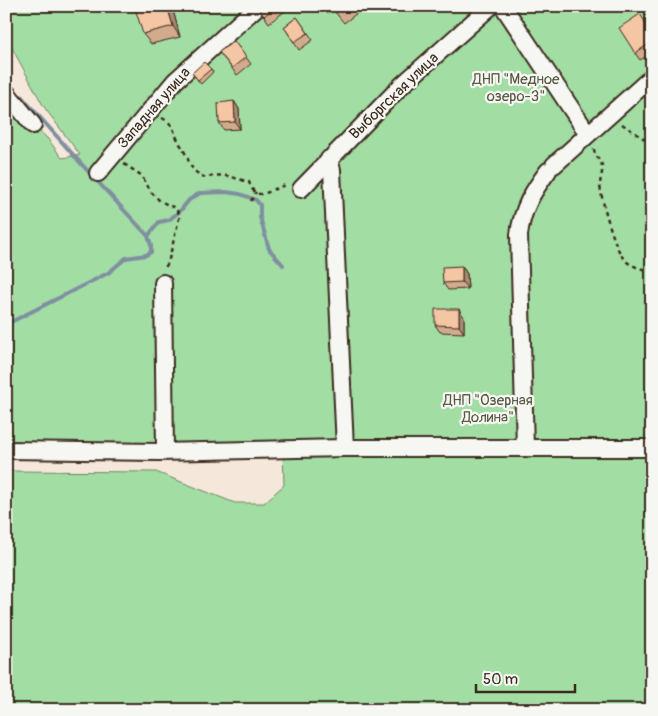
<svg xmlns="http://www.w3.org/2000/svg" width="658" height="716" font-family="Pangolin,sans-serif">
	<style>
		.green { fill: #a2dda4; stroke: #6e8461 }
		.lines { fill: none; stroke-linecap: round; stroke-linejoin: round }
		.stream { stroke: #7f8fa0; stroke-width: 4 }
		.street-casing { stroke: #3b2a1e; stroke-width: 20 }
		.path { stroke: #3b2a1e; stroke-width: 2.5; stroke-dasharray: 4 4; stroke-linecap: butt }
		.street { stroke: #f6f6f2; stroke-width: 16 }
		.wall { fill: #d2aa8c; stroke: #3b2a1e }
		.shaded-wall { fill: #ab8b72; stroke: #3b2a1e }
		.building { fill: #f4c6a3; stroke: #3b2a1e }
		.labels { text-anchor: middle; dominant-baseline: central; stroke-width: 4.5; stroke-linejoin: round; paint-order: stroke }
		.park-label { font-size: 15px; fill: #555740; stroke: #f6f6f2 }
		.street-label { font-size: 15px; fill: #3b2a1e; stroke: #f6f6f2 }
	</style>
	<rect width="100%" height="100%" fill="#f5e8da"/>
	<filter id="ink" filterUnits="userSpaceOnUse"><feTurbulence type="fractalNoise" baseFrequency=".02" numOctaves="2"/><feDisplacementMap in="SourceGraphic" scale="10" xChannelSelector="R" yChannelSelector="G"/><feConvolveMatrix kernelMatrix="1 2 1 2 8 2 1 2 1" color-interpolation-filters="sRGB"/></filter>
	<g filter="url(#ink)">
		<path class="green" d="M6 6H652V710H6V471L156 472 235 503H264L284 485 283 450 6 451V91L33 125 48 139 62 158 80 155 44 107 6 37Z"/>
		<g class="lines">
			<path class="stream" d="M21 96 85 168 148 236
				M9 323 108 273 126 258 146 255 151 252V245L148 236 159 222 169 220 181 210 189 200 200 193 226 192 240 194 256 200 260 205V217L269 249 283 265"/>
			<defs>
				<path id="street" d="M503 6 588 134
					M6 92 33 125
					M329 159 332 170 345 448
					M554 165 652 77
					M98 173 175 81 258 6
					M301 189 401 86 491 6
					M163 283 165 452
					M525 448 519 235C522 209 533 191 548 171
					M6 450 159 452 345 448H652"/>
			</defs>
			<use href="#street" class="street-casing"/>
			<path class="path" d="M162 118C175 125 172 129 178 140 179 144 183 147 184 151 192 166 189 170 206 178 221 172 234 178 249 182 257 207 274 185 288 185
				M622 124 652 144
				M594 149C594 156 601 159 602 166 603 173 600 179 600 185 601 199 615 250 624 259 631 267 642 269 652 271
				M124 164 141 175 152 193 160 201 175 208 180 215 168 263 164 269
				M251 201 256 192"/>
			<use href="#street" class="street"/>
		</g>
		<path class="wall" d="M257 6H279L284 12 269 23Z
			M330 6H365V7L344 23Z
			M173 10 180 37 151 44 143 34Z
			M297 17 313 40 299 50 284 27Z
			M652 32V53L640 60 635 53Z
			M234 41 251 64 237 75 219 52Z
			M211 69 213 72 201 84 192 73Z
			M234 101 239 109 240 129 224 130 219 123Z
			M462 266 467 274 468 289 448 290 443 283Z
			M464 317V333L440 332 435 325Z"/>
		<path class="shaded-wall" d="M167 6H170L173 10 180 37 173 26Z
			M234 101 239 109 240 129 235 122Z
			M462 266 467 274 468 289 462 282Z
			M459 309 464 317V333L459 326Z"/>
		<path class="building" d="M142 6H167L173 26 143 34 135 8Z
			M257 6H277L264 16Z
			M331 6H345L336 13Z
			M640 14 652 33V42L635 53 619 28Z
			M297 17 308 33 294 42 284 27Z
			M234 41 246 57 232 68 219 52Z
			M204 62 211 69 198 80 192 73Z
			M234 101 235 122 219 123 218 103Z
			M462 266V282L443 283 442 267Z
			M435 309H459V326L435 325Z"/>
	</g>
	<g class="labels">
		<g class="park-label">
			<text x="516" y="79">ДНП "Медное<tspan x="516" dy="17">озеро-3"</tspan></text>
			<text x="488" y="400">ДНП "Озерная<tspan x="488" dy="17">Долина"</tspan></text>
		</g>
		<g class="street-label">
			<text transform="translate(394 96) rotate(-44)">Выборгская улица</text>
			<text transform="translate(154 108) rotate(-49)">Западная улица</text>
		</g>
	</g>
	<rect width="658" height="716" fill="none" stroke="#f6f6f2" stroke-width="25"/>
	<rect x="12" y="12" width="633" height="691" fill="none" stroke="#3b2a1e" stroke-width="2" filter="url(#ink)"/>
	<path d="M476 684v8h99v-8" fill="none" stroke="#3b2a1e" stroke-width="2.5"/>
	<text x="483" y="684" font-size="15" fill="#3b2a1e" stroke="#f6f6f2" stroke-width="4" paint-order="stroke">50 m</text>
</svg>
